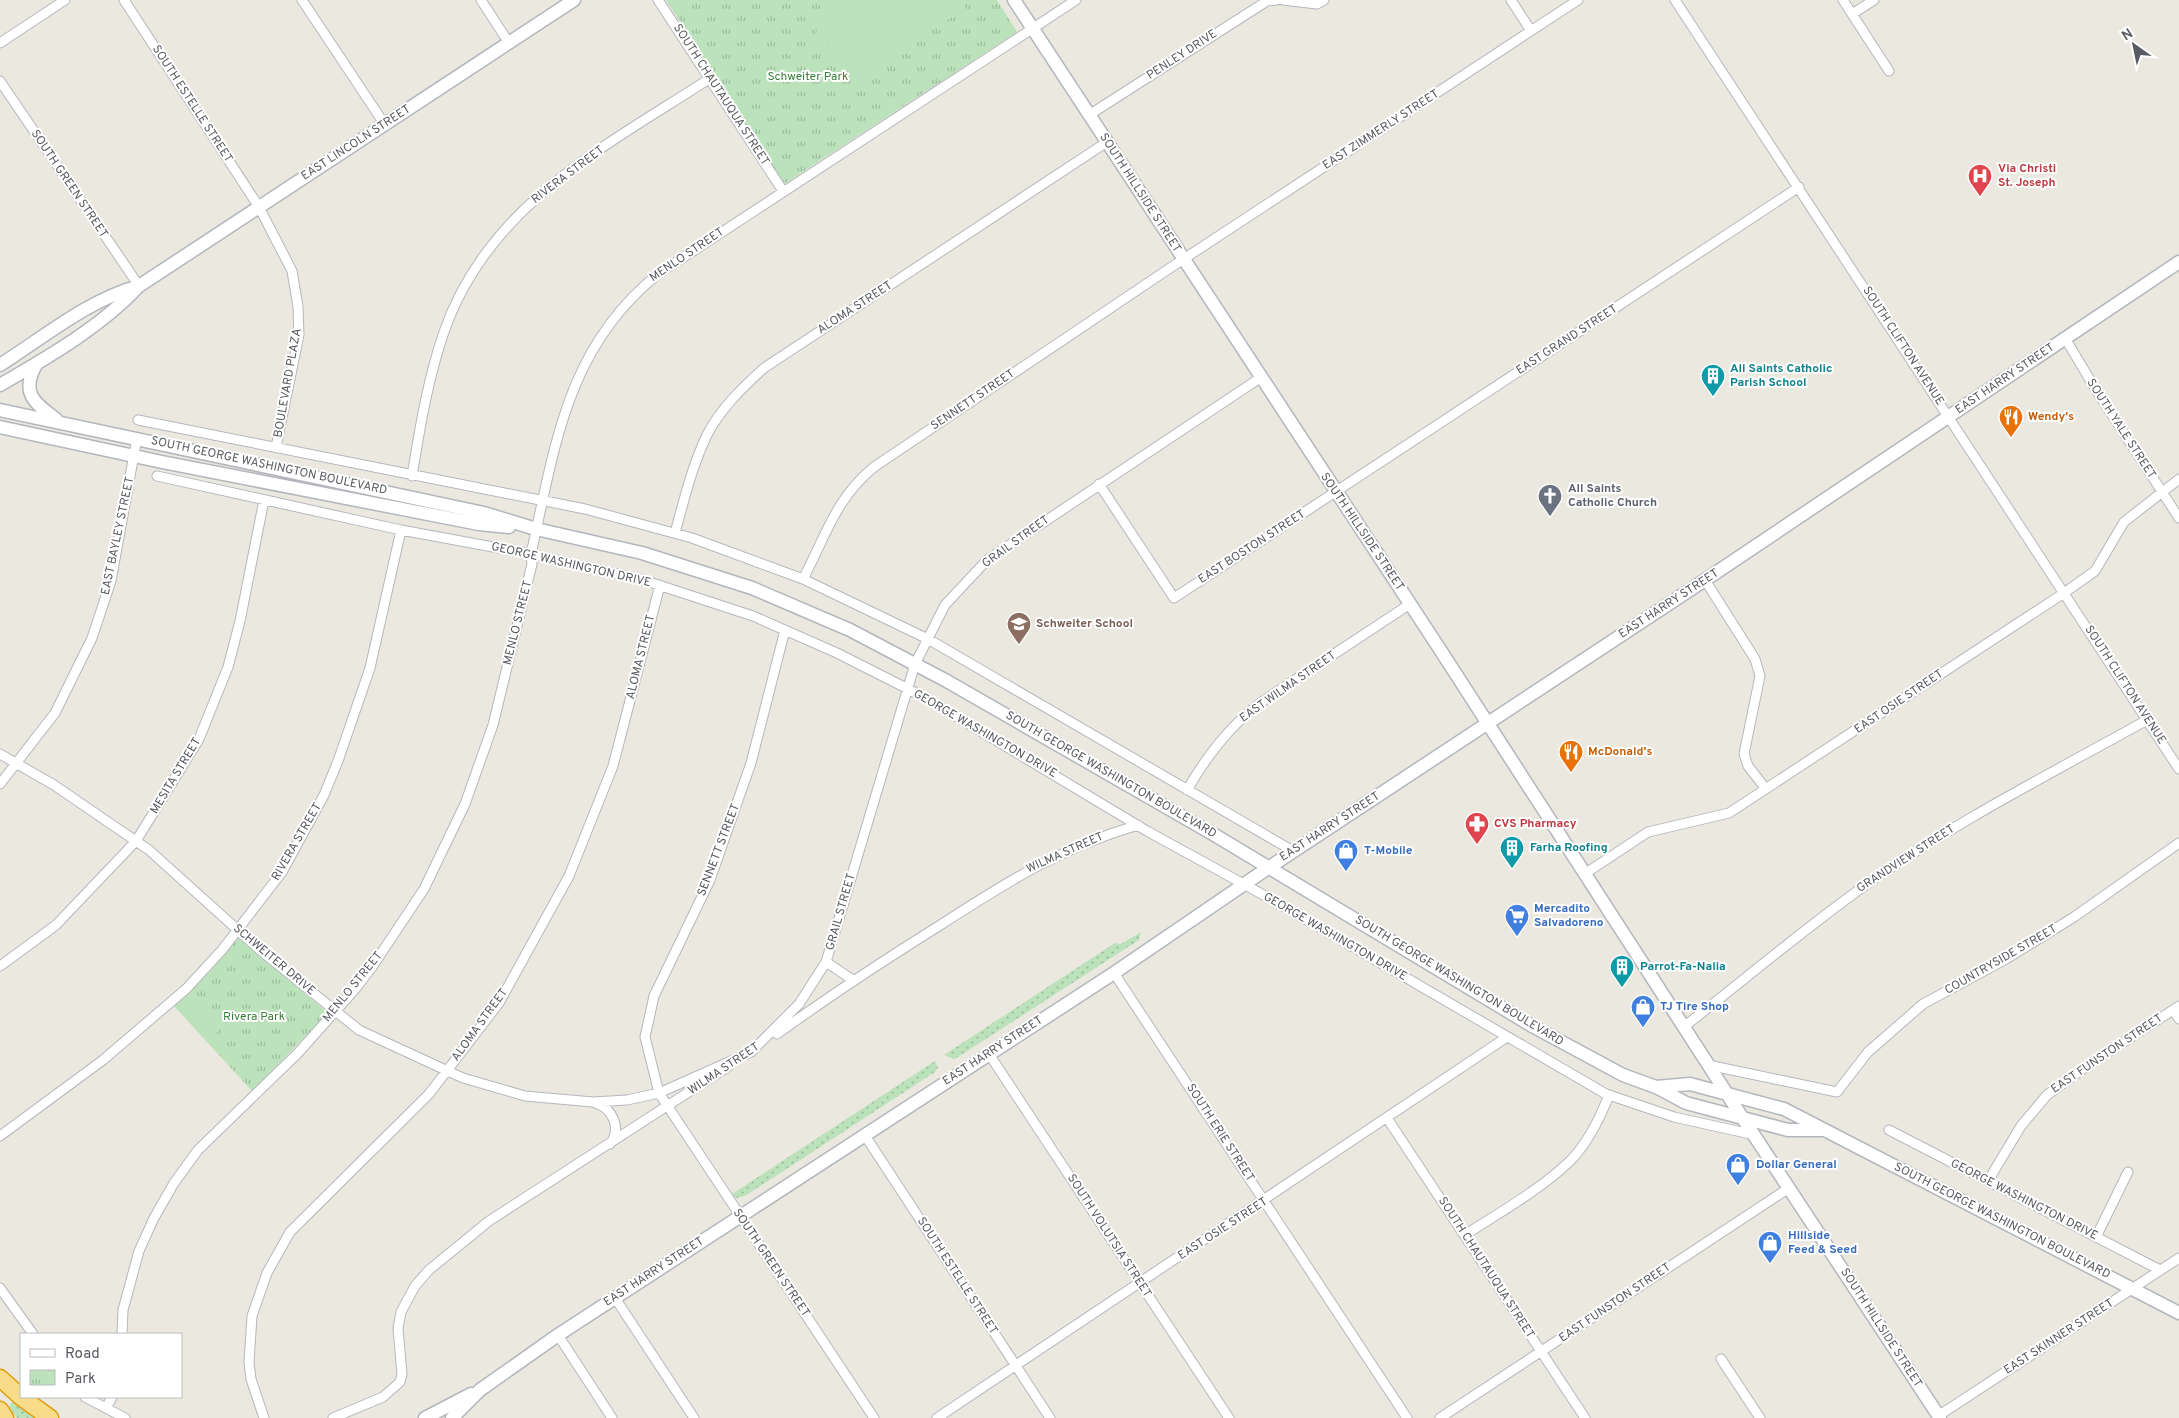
<svg xmlns="http://www.w3.org/2000/svg" width="2179" height="1418" font-family="Overpass,sans-serif">
	<style>
		.grass { fill: url(#grass-dots) }
		.park { fill: url(#park-tufts) }
		.pitch { fill: #bce2bc }
		.lines { fill: none; stroke-linecap: round; stroke-linejoin: round }
		.street-casing { stroke: #b5b7bc; stroke-width: 11 }
		.secondary-casing { stroke: #b3b6bc; stroke-width: 15 }
		.highway-casing { stroke: #e09e0a; stroke-width: 19 }
		.street { stroke: #fff; stroke-width: 9 }
		.secondary { stroke: #fff; stroke-width: 12 }
		.highway { stroke: #f8dc89; stroke-width: 16 }
		.labels { text-anchor: middle; dominant-baseline: central; stroke-width: 4; stroke-linejoin: round; paint-order: stroke }
		.street-label { font-size: 12px; fill: #585b60; stroke: #fff }
		.park-label { font-size: 12px; fill: #37803b; stroke: #fff }
		.health-label { font-size: 12px; font-weight: bold; fill: #be3a42; stroke: #fff; text-anchor: start }
		.culture-label { font-size: 12px; font-weight: bold; fill: #0d838f; stroke: #fff; text-anchor: start }
		.food-label { font-size: 12px; font-weight: bold; fill: #c56008; stroke: #fff; text-anchor: start }
		.worship-label { font-size: 12px; font-weight: bold; fill: #5b616d; stroke: #fff; text-anchor: start }
		.education-label { font-size: 12px; font-weight: bold; fill: #785e54; stroke: #fff; text-anchor: start }
		.shop-label { font-size: 12px; font-weight: bold; fill: #366cbe; stroke: #fff; text-anchor: start }
	</style>
	<defs>
		<pattern id="grass-dots" width="8" height="8" patternUnits="userSpaceOnUse" patternTransform="scale(1.25)"><rect width="8" height="8" fill="#bce2bc"/><path d="M2 2h.1M6 6h.1" fill="none" stroke="#9cba9c" stroke-width="1.8" stroke-linecap="round"/></pattern>
		<pattern id="park-tufts" width="24" height="20" patternUnits="userSpaceOnUse" patternTransform="scale(1.25)"><rect width="24" height="20" fill="#bce2bc"/><path d="M3 7l-1-3M5 7V3M7 7l1-3M15 17l-1-3M17 17v-4M19 17l1-3" fill="none" stroke="#9cba9c"/></pattern>
	</defs>
	<rect width="100%" height="100%" fill="#ebe8df"/>
	<path class="grass" d="M1141 932 1139 940 958 1057 954 1059 944 1055 1115 943 1121 944Z
		M935 1061 938 1068 935 1072 745 1196 736 1198 732 1194Z
		M16 1402 36 1418H17L9 1407 11 1403Z"/>
	<path class="park" d="M666 0H997L1017 32 784 184Z
		M237 936 328 1013 252 1091 173 1005 210 972Z"/>
	<path class="pitch" d="M821 0H960L966 8 860 76 816 34Z
		M195 993 225 1024 209 1040 177 1007Z"/>
	<g class="lines">
		<defs>
			<path id="street" d="M124 0 259 207 292 271 298 307 299 335 276 447
				M302 0 385 125
				M481 0 509 43
				M658 0 783 191
				M1283 0 1317 4 1324 0
				M1511 0 1531 31
				M1675 0 2179 769
				M1843 0 1889 71
				M1852 14 1874 0
				M0 43 65 0
				M0 81 139 286
				M1089 115 1267 1 1277 0
				M2065 338 2096 390 2179 518
				M138 420 585 509 692 538 803 579 928 639 1293 851
				M157 476 401 530 531 554 640 579 753 616 837 653 922 696 1147 831 1269 898 1606 1094 1674 1117 1755 1135
				M412 476C420 427 428 378 444 332 488 205 604 147 709 79
				M1099 484 1174 598 1799 187
				M675 533C684 500 692 466 707 435 720 409 743 387 764 368L1107 142
				M803 579C826 536 835 499 874 467L1170 268 1578 0
				M1705 580 1755 659 1760 676 1744 754 1748 766 1766 789
				M785 630 751 763 710 880 654 996 645 1037 659 1093 874 1418
				M0 754 54 785 149 850 260 950 359 1030 463 1078 525 1096 593 1102 627 1100 659 1093 751 1052 799 1004 826 962 915 664 945 605 987 560 1260 378
				M0 784 55 713 92 638 111 581 137 438
				M1187 790C1207 756 1228 728 1260 703L1410 604
				M1586 873 1648 832 1729 813 2064 593 2095 571 2124 522 2179 479
				M826 962 853 980
				M0 966 56 925 136 841 199 739 228 667 240 621 264 500
				M1114 973 1407 1418
				M2173 1010 2179 1019
				M1685 1026C1745 979 1804 929 1867 884 1955 822 2052 773 2147 720
				M777 1034C831 995 886 959 942 924 1007 882 1062 847 1138 825
				M989 1054 1229 1418
				M1708 1065 1837 1092 1868 1052 1923 1004 2006 959 2074 917 2179 843
				M595 1103C613 1108 622 1129 610 1144
				M1387 1118 1585 1418
				M1889 1130 2160 1270
				M864 1134 1050 1418
				M0 1136 103 1060 186 989 222 950 282 872 324 795 338 761 370 668 401 530
				M1988 1181 2021 1126 2047 1095 2087 1066 2179 1006
				M1465 1235C1500 1212 1540 1190 1570 1161 1588 1143 1600 1118 1609 1095
				M2096 1237 2128 1172
				M0 1288 33 1334
				M615 1298 694 1418
				M122 1334 123 1310 139 1251 154 1218 174 1183 198 1150 298 1053 356 988 372 967 424 889 465 804 493 725 532 564 531 554C555 447 566 348 658 274L1076 0
				M558 1335 612 1418
				M1721 1359 1760 1418
				M85 1397 125 1418
				M106 1408 112 1397
				M1938 1416 2179 1258
				M264 1418 251 1379 249 1362 252 1316 267 1273 290 1232 429 1094 499 1003 569 876 613 766 660 585
				M333 1418 383 1397 400 1382 402 1374 398 1328 401 1312 415 1286 429 1270 489 1221 729 1066
				M937 1418 1507 1037
				M1440 1418 1789 1188"/>
			<path id="secondary" d="M1014 0 1441 651 1742 1117 1940 1418
				M37 363C20 392 33 402 56 419
				M0 365C44 337 88 300 139 286
				M0 385C48 357 101 327 139 286L574 0
				M0 410 484 513 536 529 642 553 752 588 850 630 945 680 1213 834 1534 1027 1623 1075 1656 1087 1686 1103 1788 1130H1824
				M0 427 162 462 479 524 509 527
				M1656 1087 1690 1084 1784 1109 2179 1313
				M425 1418 471 1394
				M452 1418 480 1390 558 1335 1114 973 1268 868 1705 580 2179 262"/>
			<path id="highway" d="M0 1378 21 1397
				M21 1397 50 1418
				M0 1410 5 1418"/>
		</defs>
		<use href="#street" class="street-casing"/>
		<use href="#secondary" class="secondary-casing"/>
		<use href="#highway" class="highway-casing"/>
		<use href="#street" class="street"/>
		<use href="#secondary" class="secondary"/>
		<use href="#highway" class="highway"/>
	</g>
	<defs>
		<symbol id="hospital-pin" viewBox="-11 -11 22 30"><path d="M0 17L-7.5 6A9.5 9.5 0 1 1 7.5 6Z" fill="#e0444e" stroke="#fff"/><path d="M-5-5h3v3.5h4V-5h3V5h-3V1.5h-4V5h-3Z" fill="#fff"/></symbol>
		<symbol id="building-pin" viewBox="-11 -11 22 30"><path d="M0 17L-7.5 6A9.5 9.5 0 1 1 7.5 6Z" fill="#0f9aa8" stroke="#fff"/><path d="M-4-6H4V6H1V3H-1V6H-4ZM-2.5-4.3h1.7v1.8h-1.7ZM.8-4.3h1.7v1.8H.8ZM-2.5-1h1.7V.8h-1.7ZM.8-1h1.7V.8H.8Z" fill="#fff"/></symbol>
		<symbol id="restaurant-pin" viewBox="-11 -11 22 30"><path d="M0 17L-7.5 6A9.5 9.5 0 1 1 7.5 6Z" fill="#e8710a" stroke="#fff"/><path d="M-5-6h1v4h1v-4h1v4h1v-4h1v5L-1.5 .5V6h-2V.5L-5-1ZM5-6V6H3V1.5H1.5Q1.5-4 5-6Z" fill="#fff"/></symbol>
		<symbol id="church-pin" viewBox="-11 -11 22 30"><path d="M0 17L-7.5 6A9.5 9.5 0 1 1 7.5 6Z" fill="#6b7280" stroke="#fff"/><path d="M-1.2-6h2.4v3.5h3.3v2.4h-3.3V6h-2.4V-.1h-3.3v-2.4h3.3Z" fill="#fff"/></symbol>
		<symbol id="school-pin" viewBox="-11 -11 22 30"><path d="M0 17L-7.5 6A9.5 9.5 0 1 1 7.5 6Z" fill="#8d6e63" stroke="#fff"/><path d="M0-5L7-2L0 1L-7-2ZM-4 1L0 2.5L4 1V4Q0 6-4 4Z" fill="#fff"/></symbol>
		<symbol id="pharmacy-pin" viewBox="-11 -11 22 30"><path d="M0 17L-7.5 6A9.5 9.5 0 1 1 7.5 6Z" fill="#e0444e" stroke="#fff"/><path d="M-2-6h4v4h4v4h-4v4h-4v-4h-4v-4h4Z" fill="#fff"/></symbol>
		<symbol id="shop-pin" viewBox="-11 -11 22 30"><path d="M0 17L-7.5 6A9.5 9.5 0 1 1 7.5 6Z" fill="#3f7fe0" stroke="#fff"/><path d="M-5-2.5h2.3a2.7 3.5 0 0 1 5.4 0H5L5.5 6h-11ZM-1.5-2.5h3a1.5 2.3 0 0 0-3 0Z" fill="#fff"/></symbol>
		<symbol id="supermarket-pin" viewBox="-11 -11 22 30"><path d="M0 17L-7.5 6A9.5 9.5 0 1 1 7.5 6Z" fill="#3f7fe0" stroke="#fff"/><path d="M-6-5.5h2.5l.6 2H6L4.5 2H-2.5L-4.4-4H-6ZM-1.5 3.2a1.3 1.3 0 1 0 .1 0ZM3 3.2a1.3 1.3 0 1 0 .1 0Z" fill="#fff"/></symbol>
	</defs>
	<g fill-rule="evenodd">
		<use href="#hospital-pin" x="1966" y="162" width="28" height="38"/>
		<use href="#building-pin" x="1699" y="362" width="28" height="38"/>
		<use href="#restaurant-pin" x="1997" y="403" width="28" height="38"/>
		<use href="#church-pin" x="1536" y="482" width="28" height="38"/>
		<use href="#school-pin" x="1005" y="610" width="28" height="38"/>
		<use href="#restaurant-pin" x="1557" y="738" width="28" height="38"/>
		<use href="#pharmacy-pin" x="1463" y="810" width="28" height="38"/>
		<use href="#building-pin" x="1498" y="834" width="28" height="38"/>
		<use href="#shop-pin" x="1332" y="837" width="28" height="38"/>
		<use href="#supermarket-pin" x="1503" y="902" width="28" height="38"/>
		<use href="#building-pin" x="1608" y="953" width="28" height="38"/>
		<use href="#shop-pin" x="1629" y="993" width="28" height="38"/>
		<use href="#shop-pin" x="1724" y="1151" width="28" height="38"/>
		<use href="#shop-pin" x="1756" y="1229" width="28" height="38"/>
	</g>
	<g class="labels">
		<g class="street-label">
			<text transform="translate(1182 55) rotate(-33)">PENLEY DRIVE</text>
			<text transform="translate(721 95) rotate(57)">SOUTH CHAUTAUQUA STREET</text>
			<text transform="translate(192 104) rotate(57)">SOUTH ESTELLE STREET</text>
			<text transform="translate(1381 130) rotate(-33)">EAST ZIMMERLY STREET</text>
			<text transform="translate(356 143) rotate(-33)">EAST LINCOLN STREET</text>
			<text transform="translate(568 175) rotate(-37)">RIVERA STREET</text>
			<text transform="translate(69 184) rotate(56)">SOUTH GREEN STREET</text>
			<text transform="translate(1140 193) rotate(57)">SOUTH HILLSIDE STREET</text>
			<text transform="translate(687 255) rotate(-34)">MENLO STREET</text>
			<text transform="translate(855 308) rotate(-33)">ALOMA STREET</text>
			<text transform="translate(1567 340) rotate(-33)">EAST GRAND STREET</text>
			<text transform="translate(1903 346) rotate(57)">SOUTH CLIFTON AVENUE</text>
			<text transform="translate(2005 379) rotate(-34)">EAST HARRY STREET</text>
			<text transform="translate(288 383) rotate(-80)">BOULEVARD PLAZA</text>
			<text transform="translate(973 400) rotate(-34)">SENNETT STREET</text>
			<text transform="translate(2121 429) rotate(57)">SOUTH YALE STREET</text>
			<text transform="translate(269 466) rotate(12)">SOUTH GEORGE WASHINGTON BOULEVARD</text>
			<text transform="translate(1362 532) rotate(56)">SOUTH HILLSIDE STREET</text>
			<text transform="translate(118 536) rotate(-78)">EAST BAYLEY STREET</text>
			<text transform="translate(1016 542) rotate(-36)">GRAIL STREET</text>
			<text transform="translate(1252 547) rotate(-33)">EAST BOSTON STREET</text>
			<text transform="translate(571 565) rotate(13)">GEORGE WASHINGTON DRIVE</text>
			<text transform="translate(1669 604) rotate(-33)">EAST HARRY STREET</text>
			<text transform="translate(518 623) rotate(-76)">MENLO STREET</text>
			<text transform="translate(641 657) rotate(-76)">ALOMA STREET</text>
			<text transform="translate(2125 685) rotate(57)">SOUTH CLIFTON AVENUE</text>
			<text transform="translate(1288 687) rotate(-35)">EAST WILMA STREET</text>
			<text transform="translate(1899 702) rotate(-34)">EAST OSIE STREET</text>
			<text transform="translate(985 734) rotate(30)">GEORGE WASHINGTON DRIVE</text>
			<text transform="translate(1111 775) rotate(30)">SOUTH GEORGE WASHINGTON BOULEVARD</text>
			<text transform="translate(176 776) rotate(-59)">MESITA STREET</text>
			<text transform="translate(1330 827) rotate(-33)">EAST HARRY STREET</text>
			<text transform="translate(297 842) rotate(-60)">RIVERA STREET</text>
			<text transform="translate(719 850) rotate(-69)">SENNETT STREET</text>
			<text transform="translate(1065 853) rotate(-24)">WILMA STREET</text>
			<text transform="translate(1906 859) rotate(-33)">GRANDVIEW STREET</text>
			<text transform="translate(841 912) rotate(-74)">GRAIL STREET</text>
			<text transform="translate(1335 937) rotate(30)">GEORGE WASHINGTON DRIVE</text>
			<text transform="translate(274 960) rotate(40)">SCHWEITER DRIVE</text>
			<text transform="translate(2001 960) rotate(-30)">COUNTRYSIDE STREET</text>
			<text transform="translate(1459 981) rotate(31)">SOUTH GEORGE WASHINGTON BOULEVARD</text>
			<text transform="translate(353 987) rotate(-51)">MENLO STREET</text>
			<text transform="translate(480 1025) rotate(-54)">ALOMA STREET</text>
			<text transform="translate(993 1051) rotate(-33)">EAST HARRY STREET</text>
			<text transform="translate(2107 1054) rotate(-34)">EAST FUNSTON STREET</text>
			<text transform="translate(724 1069) rotate(-34)">WILMA STREET</text>
			<text transform="translate(1220 1133) rotate(57)">SOUTH ERIE STREET</text>
			<text transform="translate(2024 1200) rotate(27)">GEORGE WASHINGTON DRIVE</text>
			<text transform="translate(2002 1221) rotate(27)">SOUTH GEORGE WASHINGTON BOULEVARD</text>
			<text transform="translate(1223 1229) rotate(-33)">EAST OSIE STREET</text>
			<text transform="translate(1109 1236) rotate(57)">SOUTH VOLUTSIA STREET</text>
			<text transform="translate(771 1263) rotate(56)">SOUTH GREEN STREET</text>
			<text transform="translate(1486 1268) rotate(57)">SOUTH CHAUTAUQUA STREET</text>
			<text transform="translate(654 1272) rotate(-33)">EAST HARRY STREET</text>
			<text transform="translate(957 1276) rotate(57)">SOUTH ESTELLE STREET</text>
			<text transform="translate(1615 1303) rotate(-34)">EAST FUNSTON STREET</text>
			<text transform="translate(1881 1328) rotate(57)">SOUTH HILLSIDE STREET</text>
			<text transform="translate(2059 1337) rotate(-33)">EAST SKINNER STREET</text>
		</g>
		<g class="park-label">
			<text x="808" y="77">Schweiter Park</text>
			<text x="254" y="1017">Rivera Park</text>
		</g>
		<g class="health-label">
			<text x="1998" y="169">Via Christi<tspan x="1998" dy="14">St. Joseph</tspan></text>
			<text x="1494" y="824">CVS Pharmacy</text>
		</g>
		<g class="culture-label">
			<text x="1730" y="369">All Saints Catholic<tspan x="1730" dy="14">Parish School</tspan></text>
			<text x="1530" y="848">Farha Roofing</text>
			<text x="1640" y="967">Parrot-Fa-Nalia</text>
		</g>
		<g class="food-label">
			<text x="2028" y="417">Wendy's</text>
			<text x="1588" y="752">McDonald's</text>
		</g>
		<g class="worship-label">
			<text x="1568" y="489">All Saints<tspan x="1568" dy="14">Catholic Church</tspan></text>
		</g>
		<g class="education-label">
			<text x="1036" y="624">Schweiter School</text>
		</g>
		<g class="shop-label">
			<text x="1364" y="851">T-Mobile</text>
			<text x="1534" y="909">Mercadito<tspan x="1534" dy="14">Salvadoreno</tspan></text>
			<text x="1660" y="1007">TJ Tire Shop</text>
			<text x="1756" y="1165">Dollar General</text>
			<text x="1788" y="1236">Hillside<tspan x="1788" dy="14">Feed &amp; Seed</tspan></text>
		</g>
	</g>
	<rect x="20" y="1333" width="162" height="65" fill="#ffffff" stroke="#bcbdbf"/>
	<rect x="30" y="1349" width="25" height="8" fill="#ffffff" stroke="#bcbdbf"/>
	<text x="65" y="1358" font-size="15" fill="#585b60">Road</text>
	<rect x="30" y="1370" width="25" height="15" fill="url(#park-tufts)" stroke="#bcbdbf"/>
	<text x="65" y="1383" font-size="15" fill="#585b60">Park</text>
	<g transform="translate(2134 45) rotate(327)" stroke="#ffffff" stroke-width="4" paint-order="stroke">
	<path d="M0-4L9 19L0 12L-9 19Z" fill="#585b60"/>
	<text y="-8" font-size="14" font-weight="bold" text-anchor="middle" fill="#585b60">N</text>
	</g>
</svg>
